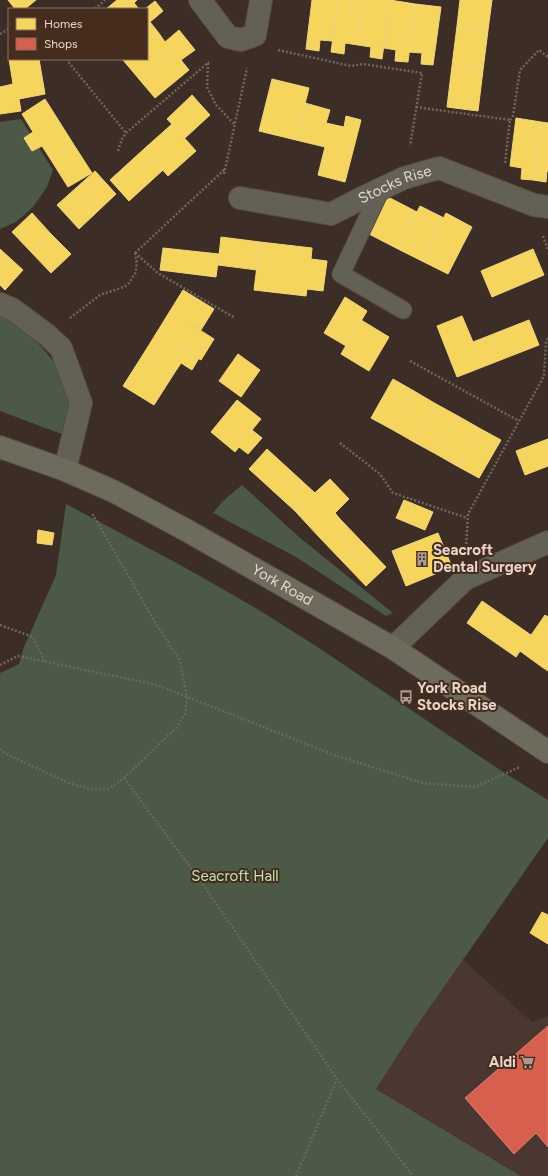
<svg xmlns="http://www.w3.org/2000/svg" width="548" height="1176" font-family="Figtree,sans-serif">
	<style>
		.commercial { fill: #4a3732 }
		.green { fill: #4b5946 }
		.homes { fill: #f6d55c; stroke: #f1d57d }
		.shops { fill: #d6604d; stroke: #db8373 }
		.lines { fill: none; stroke-linecap: round; stroke-linejoin: round }
		.lane-casing { stroke: #564a42; stroke-width: 19 }
		.street-casing { stroke: #564a42; stroke-width: 24 }
		.secondary-casing { stroke: #564a42; stroke-width: 24 }
		.path { stroke: #6c675e; stroke-width: 2.5; stroke-dasharray: 2 2; stroke-linecap: butt }
		.lane { stroke: #636155; stroke-width: 17 }
		.street { stroke: #636155; stroke-width: 22 }
		.secondary { stroke: #6d6b5c; stroke-width: 22 }
		.labels { text-anchor: middle; dominant-baseline: central; stroke-width: 4; stroke-linejoin: round; paint-order: stroke }
		.street-label { font-size: 15px; fill: #e6d5cb; stroke: #462c1c }
		.poi-label { font-size: 15px; font-weight: bold; fill: #e6d5cb; stroke: #462c1c; text-anchor: start }
		.park-label { font-size: 15px; fill: #b9e6b4; stroke: #462c1c }
	</style>
	<rect width="100%" height="100%" fill="#3c2e26"/>
	<path class="commercial" d="M463 960 532 1022 548 1016V1176H521L376 1089 416 1027Z"/>
	<path class="green" d="M21 119 53 170 47 187 33 207 16 222 0 229V122Z
		M0 312 17 321 45 351 67 378 73 412 67 436 0 411Z
		M242 485 299 537 393 613 386 616 296 557 213 513 223 501Z
		M66 504 184 567 254 607 319 648 497 768 548 800V838L416 1027 376 1089 521 1176H0V673L19 664 24 647 56 575Z"/>
	<path class="homes" d="M8 0H36L25 9H15Z
		M117 0H137L134 3 139 9H106Z
		M312 0H338L332 41 320 40 319 51 306 49Z
		M338 0H364L358 45 345 43 344 54 331 52Z
		M364 0H390L382 59 370 57 371 47 358 45Z
		M390 0 415 4 408 62 395 61 396 50 384 48Z
		M460 0H492L488 30 457 26Z
		M155 1 163 11 150 22 158 32 147 40V9H145Z
		M415 4 441 7 433 65 421 64 422 53 409 52Z
		M457 26 488 30 483 70 452 66Z
		M179 30 187 40 139 79 123 60 147 59V40L158 32 165 42Z
		M187 40 195 50 181 60 189 70 155 98 139 79Z
		M9 59H39L45 94 19 99 21 111 0 114V87L13 84Z
		M452 66 483 70 478 111 447 107Z
		M272 79 309 88 296 140 259 131Z
		M192 95 210 115 185 138 167 119Z
		M45 99 74 145 51 160 42 146 32 151 24 138 33 132 22 114Z
		M305 103 330 110 326 123 344 127 346 116 361 120 345 182 318 175 325 147 296 140Z
		M516 118 541 122 533 180 521 179 522 168 510 166Z
		M541 122 548 123V171H547L546 182 533 180Z
		M172 124 196 151 168 176 144 149Z
		M74 145 92 173 68 187 51 160Z
		M144 149 163 170 129 201 110 180Z
		M95 171 116 194 97 212 76 188Z
		M76 188 97 212 79 229 57 205Z
		M388 197 417 212 398 249 369 234Z
		M420 206 444 218 422 261 398 249Z
		M32 213 51 234 31 252 12 232Z
		M446 213 472 227 448 274 422 261Z
		M51 234 71 254 51 273 31 252Z
		M221 237 260 242 257 270 218 265Z
		M260 242 312 248 311 259 327 261 323 291 307 289 306 296 254 290Z
		M163 248 219 254 216 277 160 270Z
		M0 249 23 270 5 290 0 285Z
		M533 249 544 275 492 297 481 271Z
		M183 290 214 309 201 330 170 311Z
		M345 297 367 311 346 346 324 333Z
		M170 311 214 339 201 360 157 332Z
		M462 316 473 342 529 320 539 345 457 377 437 326Z
		M361 320 389 337 369 371 341 354Z
		M157 332 199 358 192 370 181 363 175 372 144 353Z
		M144 353 175 372 154 405 123 386Z
		M238 354 260 370 241 397 219 381Z
		M393 379 414 391 393 430 371 418Z
		M414 391 436 404 414 442 393 430Z
		M237 400 261 419 252 430 262 438 248 454 239 447 235 452 211 432Z
		M436 404 458 416 436 454 414 442Z
		M458 416 479 428 457 466 436 454Z
		M479 428 501 440 479 478 457 466Z
		M548 439V466L525 475 516 451Z
		M267 449 315 493 295 511 249 469Z
		M330 479 349 499 335 513 340 519 320 538 295 511Z
		M404 500 433 512 425 530 396 518Z
		M340 519 363 543 343 562 320 538Z
		M38 530 54 533 52 545 37 543Z
		M438 533 452 567 406 586 392 551Z
		M363 543 386 567 366 586 343 562Z
		M482 601 531 635 516 657 467 623Z
		M545 615 548 617V658L542 667 520 651Z
		M548 658V671L542 667Z
		M542 912 548 915V944L530 933Z"/>
	<path class="shops" d="M548 1026V1147L536 1133 514 1154 465 1098Z"/>
	<g class="lines">
		<defs>
			<path id="lane" d="M381 189 341 274 403 310"/>
			<g id="street">
				<path d="M200 0 228 37 241 40 255 35 261 0"/>
				<path id="s1" d="M240 198 331 214 364 197 404 178 439 168 534 205 548 207"/>
				<path d="M0 304 12 309 47 335 61 348 81 403 65 470"/>
				<path d="M393 648 465 579 548 542"/>
			</g>
			<g id="secondary">
				<path id="s2" d="M0 447 65 470 115 492 186 530 393 648 548 752"/>
			</g>
		</defs>
		<use href="#lane" class="lane-casing"/>
		<use href="#street" class="street-casing"/>
		<use href="#secondary" class="secondary-casing"/>
		<path class="path" d="M95 9 105 0
			M0 34 9 29
			M278 50 351 66 363 64 422 73 410 146
			M66 59 126 133
			M208 63 207 87 216 105 235 125
			M416 107 510 120 505 163
			M510 120 513 116 520 70 539 50 548 57
			M118 151 122 139 126 133 209 62
			M224 174 247 68
			M543 236 548 250
			M135 253 225 169
			M135 253 158 273 235 318
			M70 318 100 295 124 287 129 283 135 274 137 264 135 253
			M410 361 519 421
			M340 443 380 474 393 493 467 518
			M466 548 468 514 544 376 546 342 548 337
			M0 625 33 637 45 662
			M0 665 18 656 157 685 334 755 423 783 475 787 520 767
			M0 749 5 753 19 760 69 783 90 789H108L124 778 154 749 177 727 185 714 187 697 180 661 155 622 92 513
			M124 778 202 883 337 1079 413 1176
			M296 1176 337 1079"/>
		<use href="#lane" class="lane"/>
		<use href="#street" class="street"/>
		<use href="#secondary" class="secondary"/>
	</g>
	<defs>
		<symbol id="building-bare" viewBox="-9 -9 18 18"><path d="M-4-6H4V6H1V3H-1V6H-4ZM-2.5-4.3h1.7v1.8h-1.7ZM.8-4.3h1.7v1.8H.8ZM-2.5-1h1.7V.8h-1.7ZM.8-1h1.7V.8H.8Z" fill="#aa9b91" stroke="#462c1c" stroke-width="2.5" paint-order="stroke"/></symbol>
		<symbol id="bus-bare" viewBox="-9 -9 18 18"><path d="M-5-6H5V4H4V6H2V4H-2V6H-4V4H-5ZM-3.5-4V0h7V-4ZM-3.5 1.2v1.5H-2V1.2ZM2 1.2v1.5H3.5V1.2Z" fill="#aa9b91" stroke="#462c1c" stroke-width="2.5" paint-order="stroke"/></symbol>
		<symbol id="supermarket-bare" viewBox="-9 -9 18 18"><path d="M-6-5.5h2.5l.6 2H6L4.5 2H-2.5L-4.4-4H-6ZM-1.5 3.2a1.3 1.3 0 1 0 .1 0ZM3 3.2a1.3 1.3 0 1 0 .1 0Z" fill="#aa9b91" stroke="#462c1c" stroke-width="2.5" paint-order="stroke"/></symbol>
	</defs>
	<g fill-rule="evenodd">
		<use href="#building-bare" x="412" y="549" width="20" height="20"/>
		<use href="#bus-bare" x="396" y="687" width="20" height="20"/>
		<use href="#supermarket-bare" x="517" y="1052" width="20" height="20"/>
	</g>
	<g class="labels">
		<g class="street-label">
			<text stroke="none"><textPath href="#s1" startOffset="163">Stocks Rise</textPath></text>
			<text stroke="none"><textPath href="#s2" startOffset="315">York Road</textPath></text>
		</g>
		<g class="poi-label">
			<text x="433" y="550">Seacroft<tspan x="433" dy="17">Dental Surgery</tspan></text>
			<text x="417" y="688">York Road<tspan x="417" dy="17">Stocks Rise</tspan></text>
			<text x="516" y="1062" text-anchor="end">Aldi</text>
		</g>
		<g class="park-label">
			<text x="235" y="876">Seacroft Hall</text>
		</g>
	</g>
	<rect x="8" y="8" width="140" height="52" fill="#462c1c" stroke="#867062"/>
	<rect x="16" y="18" width="20" height="12" fill="#f6d55c" stroke="#867062"/>
	<text x="44" y="28" font-size="12" fill="#e6d5cb">Homes</text>
	<rect x="16" y="38" width="20" height="12" fill="#d6604d" stroke="#867062"/>
	<text x="44" y="48" font-size="12" fill="#e6d5cb">Shops</text>
</svg>
